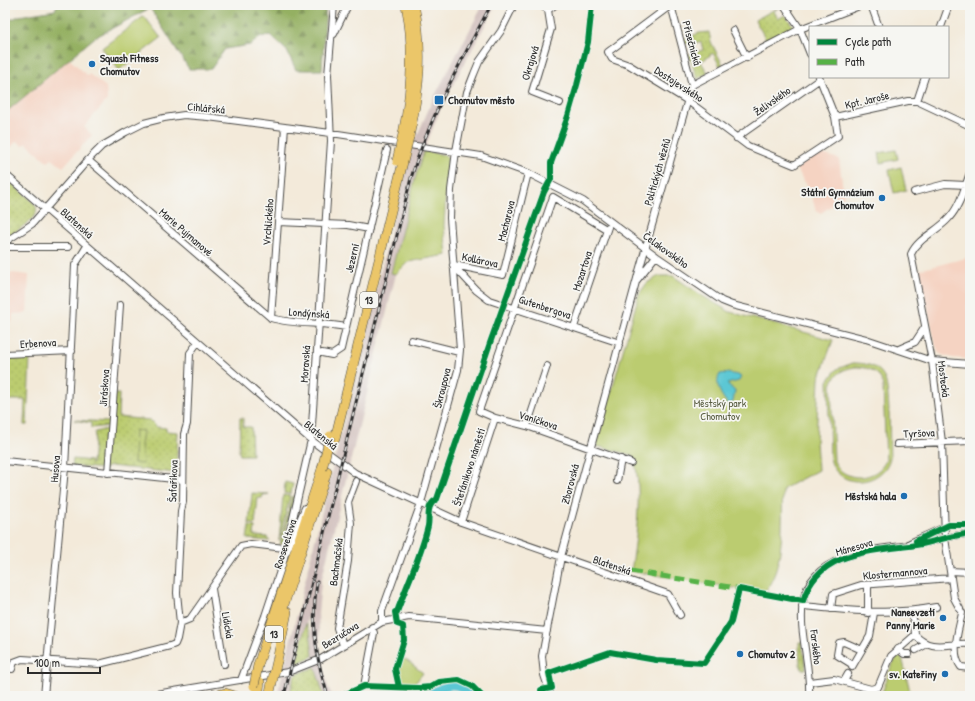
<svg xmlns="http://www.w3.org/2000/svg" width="975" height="701" font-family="'Patrick Hand',sans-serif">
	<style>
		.built { fill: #f5d3c2 }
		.railway { fill: #d1c0bd }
		.grass { fill: url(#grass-dots); stroke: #737c4d }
		.forest { fill: url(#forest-firs); stroke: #606e46 }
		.green { fill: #bbcc6f; stroke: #737c4d; fill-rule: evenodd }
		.water { fill: #5bc7d4; stroke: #437980 }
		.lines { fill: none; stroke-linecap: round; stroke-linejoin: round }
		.river { stroke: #5bc7d4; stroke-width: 9 }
		.minor-casing { stroke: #494845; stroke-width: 8 }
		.highway-casing { stroke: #494845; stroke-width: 10 }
		.minor { stroke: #fff; stroke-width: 6 }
		.highway { stroke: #ebc669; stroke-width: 9 }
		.rail-casing { stroke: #2b2b2b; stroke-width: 3 }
		.rail { stroke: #f6f6f2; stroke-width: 1.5; stroke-dasharray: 4.5; stroke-linecap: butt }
		.highway-bridge-casing { stroke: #494845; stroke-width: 10; stroke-linecap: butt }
		.highway-bridge { stroke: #ebc669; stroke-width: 9 }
		.quiet { stroke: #56b246; stroke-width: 5; stroke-dasharray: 10 5; stroke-linecap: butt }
		.cycleway-casing { stroke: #f6f6f2; stroke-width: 8 }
		.cycleway { stroke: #00873e; stroke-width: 6 }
		.poi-dot { fill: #1f6fb2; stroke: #f6f6f2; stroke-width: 1.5 }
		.labels { text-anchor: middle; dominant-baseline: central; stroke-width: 3.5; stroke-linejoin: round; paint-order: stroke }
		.shield { fill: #f6f6f2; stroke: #686867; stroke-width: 1 }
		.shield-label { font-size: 10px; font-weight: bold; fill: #2b2b2b }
		.street-label { font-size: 11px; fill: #2b2b2b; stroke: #f6f6f2 }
		.poi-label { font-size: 11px; font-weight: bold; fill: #2b2b2b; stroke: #f6f6f2; text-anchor: end }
		.park-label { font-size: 11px; fill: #565b3f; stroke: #f6f6f2 }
	</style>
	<defs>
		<pattern id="grass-dots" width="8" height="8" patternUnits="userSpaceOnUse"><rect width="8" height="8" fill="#bbcc6f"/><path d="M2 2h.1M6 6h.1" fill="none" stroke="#a1af60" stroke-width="1.8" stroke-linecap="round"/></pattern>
		<pattern id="forest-firs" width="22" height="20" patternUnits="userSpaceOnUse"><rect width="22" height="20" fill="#94b062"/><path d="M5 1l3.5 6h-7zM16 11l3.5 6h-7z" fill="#798f51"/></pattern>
	</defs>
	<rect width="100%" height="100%" fill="#f6f6f2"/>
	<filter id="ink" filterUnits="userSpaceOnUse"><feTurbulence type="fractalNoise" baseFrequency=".025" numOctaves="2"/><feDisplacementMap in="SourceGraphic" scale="8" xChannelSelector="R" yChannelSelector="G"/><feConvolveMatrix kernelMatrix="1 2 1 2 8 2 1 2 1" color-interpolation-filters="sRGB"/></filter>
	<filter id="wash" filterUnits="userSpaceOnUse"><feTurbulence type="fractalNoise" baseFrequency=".012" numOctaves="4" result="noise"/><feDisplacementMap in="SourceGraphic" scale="16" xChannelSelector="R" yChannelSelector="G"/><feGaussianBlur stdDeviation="0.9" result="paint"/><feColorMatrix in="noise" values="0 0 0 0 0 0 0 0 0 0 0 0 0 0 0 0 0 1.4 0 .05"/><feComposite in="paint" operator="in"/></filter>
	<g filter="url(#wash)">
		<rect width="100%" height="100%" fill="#f3eada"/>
		<path class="built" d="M65 55 88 76 89 74 106 87 107 100 84 127 92 135 63 167 52 159 48 162 26 143 23 146 17 141 9 149 5 145V121L12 68Z
			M819 153 839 159 844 197 821 213 816 211 809 187 803 180 797 168Z
			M970 257V359L953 358 940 354 936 346 919 270Z
			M5 272 29 275 27 313 13 314 12 322 5 323Z"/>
		<path class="railway" d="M483 5H496L443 103 428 140 415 179 391 273 396 274 321 582 318 613 320 649 327 684 332 696H324L317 676 312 650 310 607 289 696H277L404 176 417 136 433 99Z"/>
		<path class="grass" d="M779 7 774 11 778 19 785 15 794 27 767 41 755 20Z
			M709 32 711 42 723 65 720 66 713 53 701 62 708 73 697 79 689 54 703 50 701 42 686 44 685 39 699 33Z
			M5 178C44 211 50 208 5 239Z
			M5 357H30L27 425H24L25 400H5Z
			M115 394H119L118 417 150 420 157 427 166 428V431L178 432 176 473 110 466 104 469 72 466 73 459 91 461 90 464H92L95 432 110 428V426L91 428V423L74 420 110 422Z
			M240 418H243V427H251L252 455H240L239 452Z
			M285 482 293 484 291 494 284 493Z
			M252 493 269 494 263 495 262 498H258L255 524H249Z
			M283 495 290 496 279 541Z
			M292 496 294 497 283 543 280 545Z
			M249 526 255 527 254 536 267 537 270 541 247 539Z
			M306 624 310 632 313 656 296 664Z
			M799 642H802L806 669H802L800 664Z
			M315 667 324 696H289L295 675Z"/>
		<path class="forest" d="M57 5H326L322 70H296L287 51 270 35 261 37 250 45 225 49 211 69H189L150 8 94 38 5 113V22L19 16 55 10Z"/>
		<path class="green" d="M144 16 161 38 119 70 102 48Z
			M896 150 898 159 881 163 879 153Z
			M424 151 445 155 448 158 444 226 447 255 408 262 396 274 391 273 415 179Z
			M901 167 906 190 894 193 889 170Z
			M659 276H673L701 295 730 312 833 340 819 379 816 441 818 470 783 489C781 523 786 565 764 593L631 571C636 543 644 480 632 455L596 446 639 294 647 283Z
			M853 363C864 363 877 365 883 375 891 386 889 442 890 458 882 488 835 490 830 457L828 381 837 369ZM855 367C869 367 880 371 883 386L886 460C878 481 843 484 834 461L831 385C835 373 843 369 855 367Z
			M135 430 143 431 141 445 143 464 134 463Z
			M897 657H901L903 661 911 696H890L882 693 891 667Z
			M405 659 423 673 416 682 405 685C397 678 399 669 401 660Z"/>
		<path class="water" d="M727 373 738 375 741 377 739 381 727 384 735 391 733 402 730 404 727 403C721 395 714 384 720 374Z"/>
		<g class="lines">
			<path class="river" d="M427 696C447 683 455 680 474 696"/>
		</g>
	</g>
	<g filter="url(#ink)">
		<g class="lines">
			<defs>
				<path id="minor" d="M541 5 548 10 551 29 532 92 560 103
					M671 5 608 52 612 59 629 65 688 101 748 146 794 165 838 136 835 117 819 77
					M671 5 692 85
					M784 5 800 29 810 54
					M871 5 879 27
					M548 10 555 5
					M941 27 949 5
					M733 30 747 58
					M334 34 348 5
					M917 101 925 77
					M835 117 908 101H917L970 126
					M736 138 820 79
					M88 160 271 318C295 325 321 322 346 327
					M5 174 311 440 355 473 461 522 668 594 680 615
					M914 192 945 184 966 185
					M278 222 348 225 369 229
					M606 229 553 197 479 411 495 418 527 426 631 463
					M5 242 32 224 88 160 102 146 126 132 144 123 164 118 184 115 208 117 338 134 481 156 528 173 583 201 656 256 722 301 732 305 866 339 932 361 970 364
					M5 247H68
					M453 265 476 290 489 300 620 343
					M454 265 503 275 528 173
					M637 280 656 256
					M271 318 285 127
					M574 327 608 227
					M411 340 459 352
					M899 349 915 342 925 327
					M322 353 332 355 341 349 387 150
					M5 354 72 351
					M527 426 547 366
					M897 444 970 441
					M5 461 183 480
					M108 473 120 305
					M617 481 621 459
					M461 522 495 418
					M910 543 949 525H970
					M286 553 305 508
					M950 571 970 572
					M212 589 224 664
					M802 606C850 610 889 616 936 607
					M831 609 833 594 861 585 951 578
					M960 609 954 598 945 538 942 442 932 361 911 254C918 238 938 231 949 218 960 206 964 189 970 173
					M911 612 914 622 915 635
					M868 613V585
					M962 613C959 629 950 653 961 667L970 668
					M382 622V611L421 503 458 370 460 350 450 218 451 190 456 151 467 92 474 74 479 62 501 31 514 5
					M180 623 190 619 241 546 251 544 284 548
					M915 635C932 653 948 642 970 644
					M343 645 337 628 348 561 351 523 348 502 356 481
					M898 649 904 654H909
					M916 650 927 644
					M853 665 837 655 839 643 844 642 862 650
					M852 667 870 636 874 613
					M12 669 14 662 22 659 99 664 170 646 175 644 177 639 180 623 177 593 181 511 183 502 184 434 187 424 190 353 198 342
					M241 680 265 616 283 562 311 440 331 141 328 75 334 5
					M844 681 848 674
					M810 682 834 679 871 689 878 687 891 656 915 635
					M364 686 374 633 372 627
					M44 696 65 468 75 265 87 246
					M144 696 288 672 321 659 382 622 409 617 547 631
					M551 696 544 675 542 656 561 557 639 271 692 85 800 29 862 5
					M809 696C811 665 798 631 803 602 811 551 880 549 919 544 937 542 952 534 970 534
					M968 696 970 689"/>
				<path id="highway" d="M403 134C412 91 415 49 406 5
					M409 137C419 91 424 52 414 5
					M335 439 403 162
					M278 623 327 471
					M277 661 287 612
					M258 665 322 469
					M214 696 225 693 235 696
					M258 696 260 682"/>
			</defs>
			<use href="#minor" class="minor-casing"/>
			<use href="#highway" class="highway-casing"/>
			<use href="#minor" class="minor"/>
			<use href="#highway" class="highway"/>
			<defs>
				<path id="rail" d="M317 582C311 621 315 659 328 696
					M284 696 411 178C430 116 461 61 491 5"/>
			</defs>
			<use href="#rail" class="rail-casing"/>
			<use href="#rail" class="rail"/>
			<defs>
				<path id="highway-bridge" d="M397 161 403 134
					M403 162 409 137
					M322 469 330 436
					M254 686 258 665
					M269 696 277 661"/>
			</defs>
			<use href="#highway-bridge" class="highway-bridge-casing"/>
			<use href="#highway-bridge" class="highway-bridge"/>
			<path class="quiet" d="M631 571 742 589"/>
			<defs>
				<path id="cycleway" d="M916 541 949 525H970
					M399 687 395 669 404 640 403 626 397 624 395 612H397C407 584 421 556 428 526 430 517 425 506 437 499L490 343 544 192 551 179V163L568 116 577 85 588 42 592 5
					M342 696 364 686 419 688 430 687 439 682 459 680 472 686 482 696
					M542 696 541 690 552 688 549 673 610 652 656 660 704 663 731 622 739 589 803 601C819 547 878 552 922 544 938 541 953 534 970 534"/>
			</defs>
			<use href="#cycleway" class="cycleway-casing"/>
			<use href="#cycleway" class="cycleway"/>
		</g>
	</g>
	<g class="poi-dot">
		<circle cx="92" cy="64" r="4"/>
		<rect x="434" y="95" width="10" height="10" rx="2"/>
		<circle cx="882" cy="198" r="4"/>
		<circle cx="904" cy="496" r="4"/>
		<circle cx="943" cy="618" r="4"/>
		<circle cx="740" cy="654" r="4"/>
		<circle cx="945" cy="674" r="4"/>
	</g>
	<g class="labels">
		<g class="shield">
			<rect x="360" y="292" width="18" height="16" rx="3"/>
			<rect x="265" y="626" width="18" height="16" rx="3"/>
		</g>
		<g class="shield-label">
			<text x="369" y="300">13</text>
			<text x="274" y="634">13</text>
		</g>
		<g class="street-label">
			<text transform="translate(692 43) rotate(75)">Přísečnická</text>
			<text transform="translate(530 63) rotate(-73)">Okrajová</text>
			<text transform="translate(679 84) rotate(33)">Dostojevského</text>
			<text transform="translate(867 100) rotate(-13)">Kpt. Jaroše</text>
			<text transform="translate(772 101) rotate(-35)">Želivského</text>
			<text transform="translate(206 108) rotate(5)">Cihlářská</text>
			<text transform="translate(657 172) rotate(-74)">Politických vězňů</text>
			<text transform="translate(506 221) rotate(-76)">Macharova</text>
			<text transform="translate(268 222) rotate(-86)">Vrchlického</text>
			<text transform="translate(77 223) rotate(42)">Blatenská</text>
			<text transform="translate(186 232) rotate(41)">Marie Pujmanové</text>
			<text transform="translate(666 250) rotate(36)">Čelakovského</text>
			<text transform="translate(352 258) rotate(-77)">Jezerní</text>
			<text transform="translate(480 260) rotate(12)">Kollárova</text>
			<text transform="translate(582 271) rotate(-72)">Mozartova</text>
			<text transform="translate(545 307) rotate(18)">Gutenbergova</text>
			<text transform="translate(309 313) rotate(4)">Londýnská</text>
			<text transform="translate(38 343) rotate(-3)">Erbenova</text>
			<text transform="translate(305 364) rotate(-86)">Moravská</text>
			<text transform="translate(944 379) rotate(83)">Mostecká</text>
			<text transform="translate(104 388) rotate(-86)">Jiráskova</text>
			<text transform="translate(442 388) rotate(-76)">Škroupova</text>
			<text transform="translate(538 420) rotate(18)">Vaníčkova</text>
			<text transform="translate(919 433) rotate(-3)">Tyršova</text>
			<text transform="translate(321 435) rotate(39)">Blatenská</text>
			<text transform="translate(469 467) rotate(-72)">Štefánikovo náměstí</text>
			<text transform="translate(55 469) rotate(-85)">Husova</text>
			<text transform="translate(173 481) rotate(-88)">Šafaříkova</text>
			<text transform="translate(570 484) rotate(-75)">Zborovská</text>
			<text transform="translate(285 544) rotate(-72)">Rooseveltova</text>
			<text transform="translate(854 547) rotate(-16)">Mánesova</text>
			<text transform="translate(336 562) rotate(-83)">Bachmačská</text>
			<text transform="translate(612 565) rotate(19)">Blatenská</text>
			<text transform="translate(895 573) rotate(-5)">Klostermannova</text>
			<text transform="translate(228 625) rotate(80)">Lidická</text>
			<text transform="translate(340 635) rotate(-32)">Bezručova</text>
			<text transform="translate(816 647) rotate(83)">Farského</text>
		</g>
		<g class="poi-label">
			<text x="100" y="58" text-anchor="start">Squash Fitness<tspan x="100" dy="13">Chomutov</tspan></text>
			<text x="448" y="100" text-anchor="start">Chomutov město</text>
			<text x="874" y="192">Státní Gymnázium<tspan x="874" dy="13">Chomutov</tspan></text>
			<text x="896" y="496">Městská hala</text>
			<text x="935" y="612">Naneevzetí<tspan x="935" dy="13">Panny Marie</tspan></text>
			<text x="748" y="654" text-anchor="start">Chomutov 2</text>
			<text x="937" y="674">sv. Kateřiny</text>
		</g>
		<g class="park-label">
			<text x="720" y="403">Městský park<tspan x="720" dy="13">Chomutov</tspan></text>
		</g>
	</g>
	<rect width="975" height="701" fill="none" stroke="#f6f6f2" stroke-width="20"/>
	<rect x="809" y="26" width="140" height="52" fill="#f6f6f2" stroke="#a5a5a2"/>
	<rect x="817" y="39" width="20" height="6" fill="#00873e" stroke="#a5a5a2"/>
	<text x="845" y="46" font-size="12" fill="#2b2b2b">Cycle path</text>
	<rect x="817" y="59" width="20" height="6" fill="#56b246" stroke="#a5a5a2"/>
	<text x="845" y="66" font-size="12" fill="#2b2b2b">Path</text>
	<path d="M28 667v6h72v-6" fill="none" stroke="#2b2b2b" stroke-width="2"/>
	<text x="34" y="667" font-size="12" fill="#2b2b2b" stroke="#f6f6f2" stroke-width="3" paint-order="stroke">100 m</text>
</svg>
